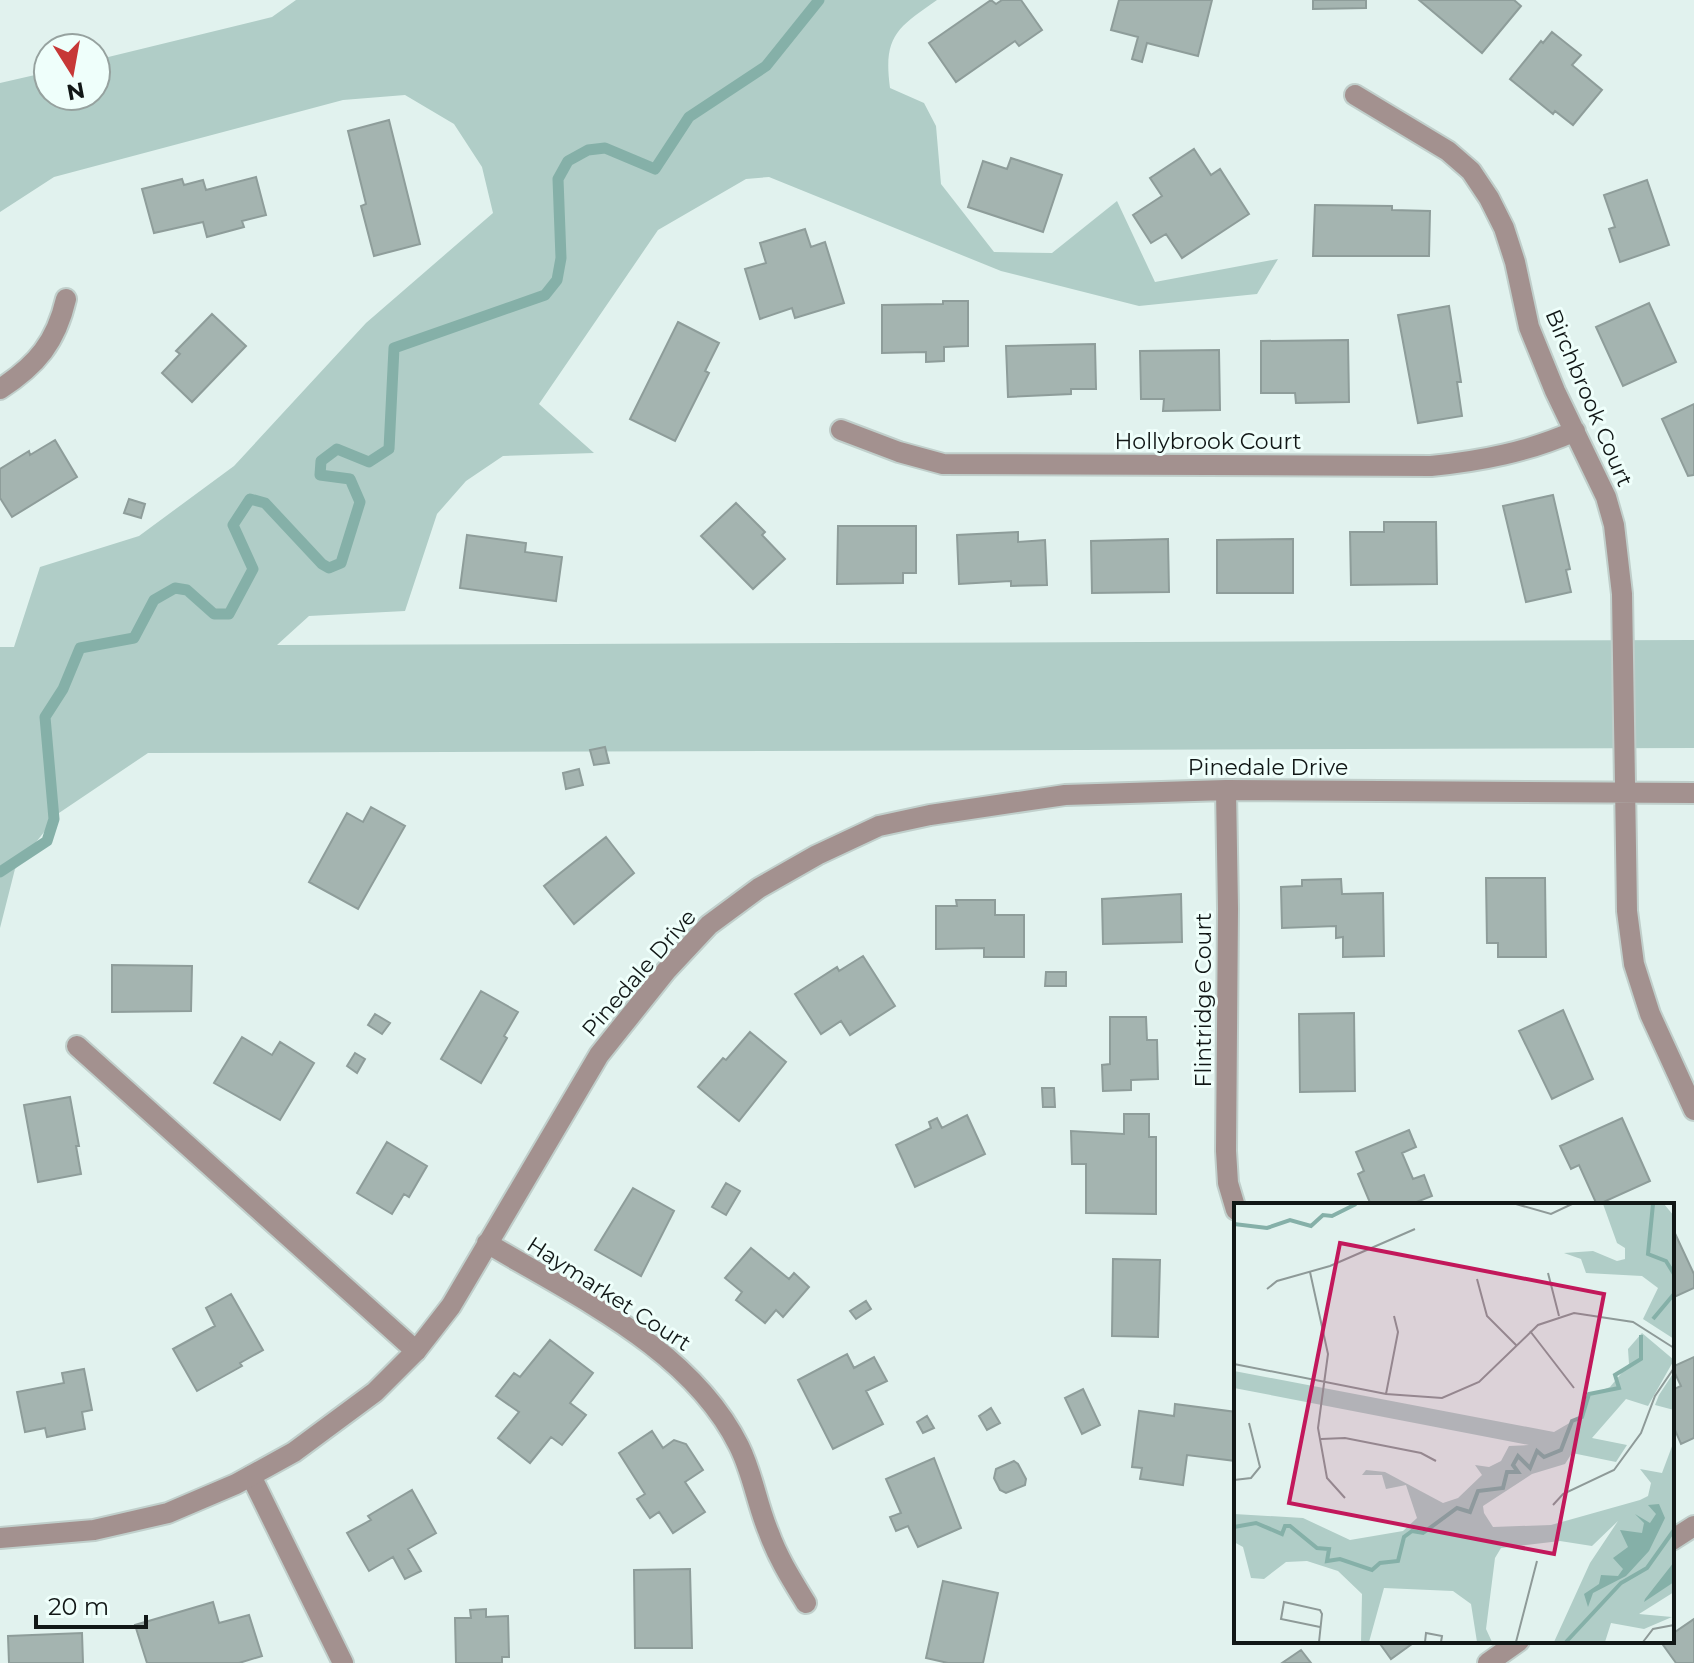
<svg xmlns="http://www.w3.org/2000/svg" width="1694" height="1663" font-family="Montserrat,sans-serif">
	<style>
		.green { fill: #b0cdc7 }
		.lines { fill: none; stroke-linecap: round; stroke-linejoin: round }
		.stream { stroke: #85b0a8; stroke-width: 11 }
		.building { fill: #a4b4b0; stroke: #8e9d9a; stroke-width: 2 }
		.lane-casing { stroke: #c0cfcb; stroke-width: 24 }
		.street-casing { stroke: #c0cfcb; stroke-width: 24 }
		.lane { stroke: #a3918f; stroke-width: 20 }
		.street { stroke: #a3918f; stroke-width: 20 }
		.labels { text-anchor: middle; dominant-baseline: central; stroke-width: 6; stroke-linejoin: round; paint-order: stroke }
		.street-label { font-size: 22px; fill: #111716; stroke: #effffb }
		.inset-river { fill: none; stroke: #85b0a8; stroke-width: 4 }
		.inset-road { fill: none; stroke: #8e9a98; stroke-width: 2 }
		.view { fill: #c2185b; fill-opacity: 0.15; stroke: #c2185b; stroke-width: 4 }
		.inset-edge { fill: none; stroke: #111716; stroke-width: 4 }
	</style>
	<rect width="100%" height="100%" fill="#e1f2ee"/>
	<path class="green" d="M296 0H937C897 28 883 36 890 88L924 103 936 126 941 184 994 252 1052 253 1117 201 1155 282 1278 259 1257 294 1139 306 1001 271 769 177 746 179 658 230 539 404 594 453 503 456 466 481 437 514 405 611 309 616 277 645 1694 640V748L148 753 59 813 15 869 0 928V647H14L40 567 139 536 234 466 366 323 493 213 482 167 454 124 405 95 343 100 54 177 0 212V83L48 72V96H96V60L272 17Z"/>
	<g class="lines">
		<path class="stream" d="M0 872 47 841 54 819 45 717 63 689 80 648 134 638 154 600 175 588 187 590 214 614H229L253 569 233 525 250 499 265 503 322 564 329 568 341 563 360 502 350 479 320 475 321 461 337 449 369 462 389 449 394 348 545 295 557 280 561 258 558 179 568 161 588 150 605 148 655 169 689 117 766 66 819 0"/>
	</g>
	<path class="building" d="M991 0 996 4 1002 0H1021L1042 30 1019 46 1015 41 956 82 929 43Z
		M1119 0H1212L1198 56 1147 43 1142 62 1132 59 1138 37 1111 30Z
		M1313 0H1366V8L1313 9Z
		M1419 0H1514L1521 6 1482 53Z
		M1552 32 1581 55 1572 65 1602 90 1573 125 1555 111 1553 114 1510 79 1541 41 1543 43Z
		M389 120 420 244 374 256 361 206 366 204 348 131Z
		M1194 149 1211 175 1220 169 1249 214 1182 258 1166 234 1151 243 1133 215 1162 196 1150 178Z
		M1011 158 1062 175 1043 232 968 207 983 161 1007 169Z
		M256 177 266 215 242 221 244 227 207 237 203 222 154 233 142 189 182 179 184 185 203 180 206 190Z
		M1647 180 1669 245 1620 262 1609 229 1615 227 1604 195Z
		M1315 205 1392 206V210L1430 211 1429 256H1313Z
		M805 229 811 247 825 242 844 303 795 318 792 308 760 319 745 269 766 263 760 243Z
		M943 301H968V346L944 347V361L926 362V352L882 353V305L943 304Z
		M1649 303 1676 362 1623 386 1596 327Z
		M1449 306 1461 382H1457L1462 416 1418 423 1398 315Z
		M212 314 246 346 192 402 162 373 180 354 176 351Z
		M678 322 719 343 705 371 709 373 675 441 630 419Z
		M1348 340 1349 402 1296 403 1295 393H1261V341Z
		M1095 344 1096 389H1071V394L1008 397 1006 346Z
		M1219 350 1220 410 1163 411 1164 399H1141L1140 351Z
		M1694 404V475L1688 476 1662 419Z
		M55 440 77 477 12 517 0 498V469L29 451 30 455Z
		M1553 495 1570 569 1566 570 1571 592 1526 602 1503 506Z
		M129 499 145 504 141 518 124 513Z
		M736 503 765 532 762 535 785 559 753 589 701 536Z
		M1384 522H1436L1437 584 1351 585 1350 532H1384Z
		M838 526H916V573H903V583L837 584Z
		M1018 532V542L1045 540 1047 585 1011 586V581L959 584 957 535Z
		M467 535 526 543 525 552 562 557 556 601 460 588Z
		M1168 539 1169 592 1092 593 1091 541Z
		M1293 539V593H1217V540Z
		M605 747 609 763 594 765 590 750Z
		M579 769 583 785 566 789 563 773Z
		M371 807 405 826 358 909 309 882 347 813 363 822Z
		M606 837 634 873 574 924 544 886Z
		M1486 878H1545L1546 957H1498V943H1487Z
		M1341 879 1342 894 1383 893 1384 956 1343 957V937L1336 938V926L1282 928 1281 887 1302 886V880Z
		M1181 894 1182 942 1103 944 1102 899Z
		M956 900H995V915H1024V957H984V948L936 949V906H957Z
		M863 956 895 1006 850 1035 841 1021 821 1034 795 994 837 967 839 971Z
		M112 965 192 966 191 1011 112 1012Z
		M1046 972H1066V986H1045Z
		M481 991 518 1012 504 1036 507 1038 481 1083 441 1059Z
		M1563 1010 1593 1079 1552 1099 1519 1031Z
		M1354 1013 1355 1091 1300 1092 1299 1014Z
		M375 1014 390 1023 382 1034 368 1025Z
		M1110 1017H1146L1147 1040H1157L1158 1079 1131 1080V1090L1103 1091 1102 1065 1110 1064Z
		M750 1032 786 1062 739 1121 698 1087 723 1058 726 1060Z
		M242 1037 272 1055 280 1042 314 1063 280 1120 214 1083Z
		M355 1053 365 1059 357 1073 347 1066Z
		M1042 1088H1054L1055 1107H1043Z
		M70 1097 79 1146H76L81 1174 38 1182 24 1105Z
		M1124 1114H1149V1137H1156V1214L1086 1213V1164H1072L1071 1131 1124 1134Z
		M967 1115 985 1154 915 1187 896 1145 931 1128 929 1122 937 1118 942 1128Z
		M1622 1118 1650 1181 1597 1205 1579 1165 1571 1169 1560 1146Z
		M1409 1130 1416 1147 1402 1153 1413 1179 1424 1175 1432 1196 1409 1205H1371L1358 1174 1364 1171 1356 1152Z
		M387 1142 427 1166 409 1197 404 1194 392 1214 357 1193Z
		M726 1183 740 1191 726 1215 712 1207Z
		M633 1188 674 1211 641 1276 595 1250Z
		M1672 1227 1694 1274V1288L1672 1298Z
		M751 1248 789 1279 794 1273 809 1287 783 1317 776 1310 765 1323 736 1300 742 1292 725 1278Z
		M1113 1259 1160 1260 1158 1337 1112 1336Z
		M231 1294 263 1350 240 1363 242 1366 197 1391 173 1349 215 1326 206 1308Z
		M866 1301 871 1309 856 1319 850 1311Z
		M550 1340 593 1373 570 1403 586 1415 562 1445 551 1437 530 1463 498 1438 519 1412 496 1396 514 1373 520 1377Z
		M847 1354 854 1368 874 1357 887 1381 866 1391 883 1424 833 1449 798 1380Z
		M1694 1357V1438L1681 1444 1672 1423V1390L1681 1386 1672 1367Z
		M84 1369 92 1410 82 1412 85 1429 47 1437 45 1428 25 1432 17 1392 64 1383 62 1373Z
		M1083 1389 1100 1425 1082 1434 1065 1398Z
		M1175 1404 1236 1412V1461L1187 1455 1183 1485 1140 1479 1142 1468 1132 1467 1139 1411 1174 1416Z
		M991 1408 1000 1423 987 1430 979 1416Z
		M927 1416 934 1428 923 1433 917 1422Z
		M652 1431 663 1448 674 1440 686 1444 703 1470 685 1482 705 1512 673 1533 659 1512 650 1518 637 1499 645 1494 619 1453Z
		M934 1458 961 1528 918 1547 908 1526 896 1531 890 1517 901 1513 886 1479Z
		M1014 1461 1018 1464 1026 1479 1025 1485 1006 1493 1000 1490 994 1478 996 1469Z
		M412 1490 436 1533 408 1549 421 1571 405 1579 393 1557 369 1571 347 1533 371 1520 368 1516Z
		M690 1569 692 1648H635L634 1570Z
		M943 1581 998 1593 983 1663H948L926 1658Z
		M213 1602 219 1623 249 1615 262 1656 239 1663H147L135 1625Z
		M486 1609V1617L508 1616 509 1657H502V1663H456L455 1618H471L470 1610Z
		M1694 1619V1663H1676L1661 1642 1672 1641V1634Z
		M82 1633 83 1663H9L8 1636Z
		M1378 1641H1416L1391 1659Z
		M1301 1650 1311 1663H1282Z"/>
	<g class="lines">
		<defs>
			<path id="lane" d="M77 1046 416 1351
				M251 1476 343 1663"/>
			<path id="street" d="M1355 95 1448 151 1471 171 1489 198 1504 228 1515 262 1529 327 1555 391 1606 497 1614 525 1622 594 1627 911 1634 964 1650 1014 1694 1110
				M0 389C37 365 56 342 66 299
				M841 430 899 452 943 464 1431 466C1481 461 1528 452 1575 431
				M1226 790 1228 909 1226 1151 1228 1183 1236 1210
				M487 1243C577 1297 691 1349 739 1446 753 1474 757 1505 769 1533 778 1558 792 1580 806 1603
				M0 1538 94 1530 168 1513 236 1484 294 1452 375 1392 416 1351 451 1306 599 1055 666 971 709 925 759 888 817 855 879 826 930 815 1065 795 1226 790 1694 793
				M1672 1540 1694 1526
				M1488 1663 1519 1641"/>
		</defs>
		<use href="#lane" class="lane-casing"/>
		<use href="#street" class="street-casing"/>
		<use href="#lane" class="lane"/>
		<use href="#street" class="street"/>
	</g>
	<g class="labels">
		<g class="street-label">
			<text transform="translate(1589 398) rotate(67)">Birchbrook Court</text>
			<text x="1208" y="441">Hollybrook Court</text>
			<text x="1268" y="767">Pinedale Drive</text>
			<text transform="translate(639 973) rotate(-49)">Pinedale Drive</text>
			<text transform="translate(1203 1000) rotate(-90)">Flintridge Court</text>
			<text transform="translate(609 1294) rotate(33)">Haymarket Court</text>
		</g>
	</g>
	<g transform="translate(1234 1203)">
		<rect width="440" height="440" fill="#e1f2ee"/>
		<path d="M369 1H430L440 13V136L409 116 424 85 408 73 352 70 347 56 330 50 359 48 383 58 391 56V45L383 40ZM408 130 440 157 414 203 392 196 358 235 393 242 382 259 338 250 331 261 298 271 249 303 250 310 259 324 317 322 406 297 414 293 417 280 406 266 428 270 440 238V389L405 411 438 414 410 426 377 420 371 439H320L356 360 384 318 358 343 326 338 267 345 261 355 252 426 258 439H243L237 401 219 388 150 385 135 439H127L128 391 104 368 73 358 52 359 30 376 17 375 9 344 0 339V311L69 315 116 337 169 328 183 315 172 282 152 286 148 272H128L132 267 151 269 209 300 224 295 248 272 241 262 255 264 267 258 275 243 295 242 0 185V168L320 229 344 215 354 193 376 184 395 161 394 146ZM440 169V207L421 202 425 192Z" fill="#b0cdc7"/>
		<path d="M425 301 431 315 415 348 392 373 359 390 354 404 350 391 365 381 367 372 384 373 389 366 379 355 394 344 386 327 408 330 410 320 401 311 416 320 422 311 414 302ZM440 359V379L410 399 411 396Z" fill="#85b0a8"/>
		<path class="inset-river" d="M419 1 414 51 432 58 440 71M0 21 33 25 56 17 77 23 89 12 98 13 122 1M419 116 440 91M0 324 22 320 48 331 51 323H56L83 345 95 346 93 358 106 356 138 367 146 360 164 358 170 334 178 328 189 330 223 305 236 309 244 288 269 285 273 269H284L279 262 284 253 296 265 303 248 310 254 327 247 338 218 348 214 355 191 385 185 381 172 407 156V132M332 439 387 380 413 365 440 327"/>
		<path class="inset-road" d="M282 1 317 11 338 1M76 69 94 151 84 225 93 275 111 295M314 70 325 113M243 76 253 113 282 142M33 86 43 78 96 63 181 26M296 128 340 185M0 161 152 191 208 195 245 179 304 122 340 110 399 119 440 145M152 191 164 129 160 113M87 236 111 235 187 250 202 258M0 277 17 275 26 264 15 220M319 302 329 291 380 267 407 230 421 193 440 165M85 439 88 411 86 407 50 399 47 416 86 424M191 439 192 430 208 433 207 439M282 439 303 358M409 439 419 426 440 422"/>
		<path class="view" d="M106 40 370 91 320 351 55 300Z"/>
		<rect width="440" height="440" class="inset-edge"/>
	</g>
	<g transform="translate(72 72) rotate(169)"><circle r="38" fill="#effffb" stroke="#96a29f" stroke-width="2"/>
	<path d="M0-6L14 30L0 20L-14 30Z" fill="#c73837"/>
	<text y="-12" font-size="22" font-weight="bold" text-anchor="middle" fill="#111716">N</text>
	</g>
	<path d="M36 1615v12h110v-12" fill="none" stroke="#111716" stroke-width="4"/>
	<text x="48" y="1615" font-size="24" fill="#111716" stroke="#effffb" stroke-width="6" paint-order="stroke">20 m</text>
</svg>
